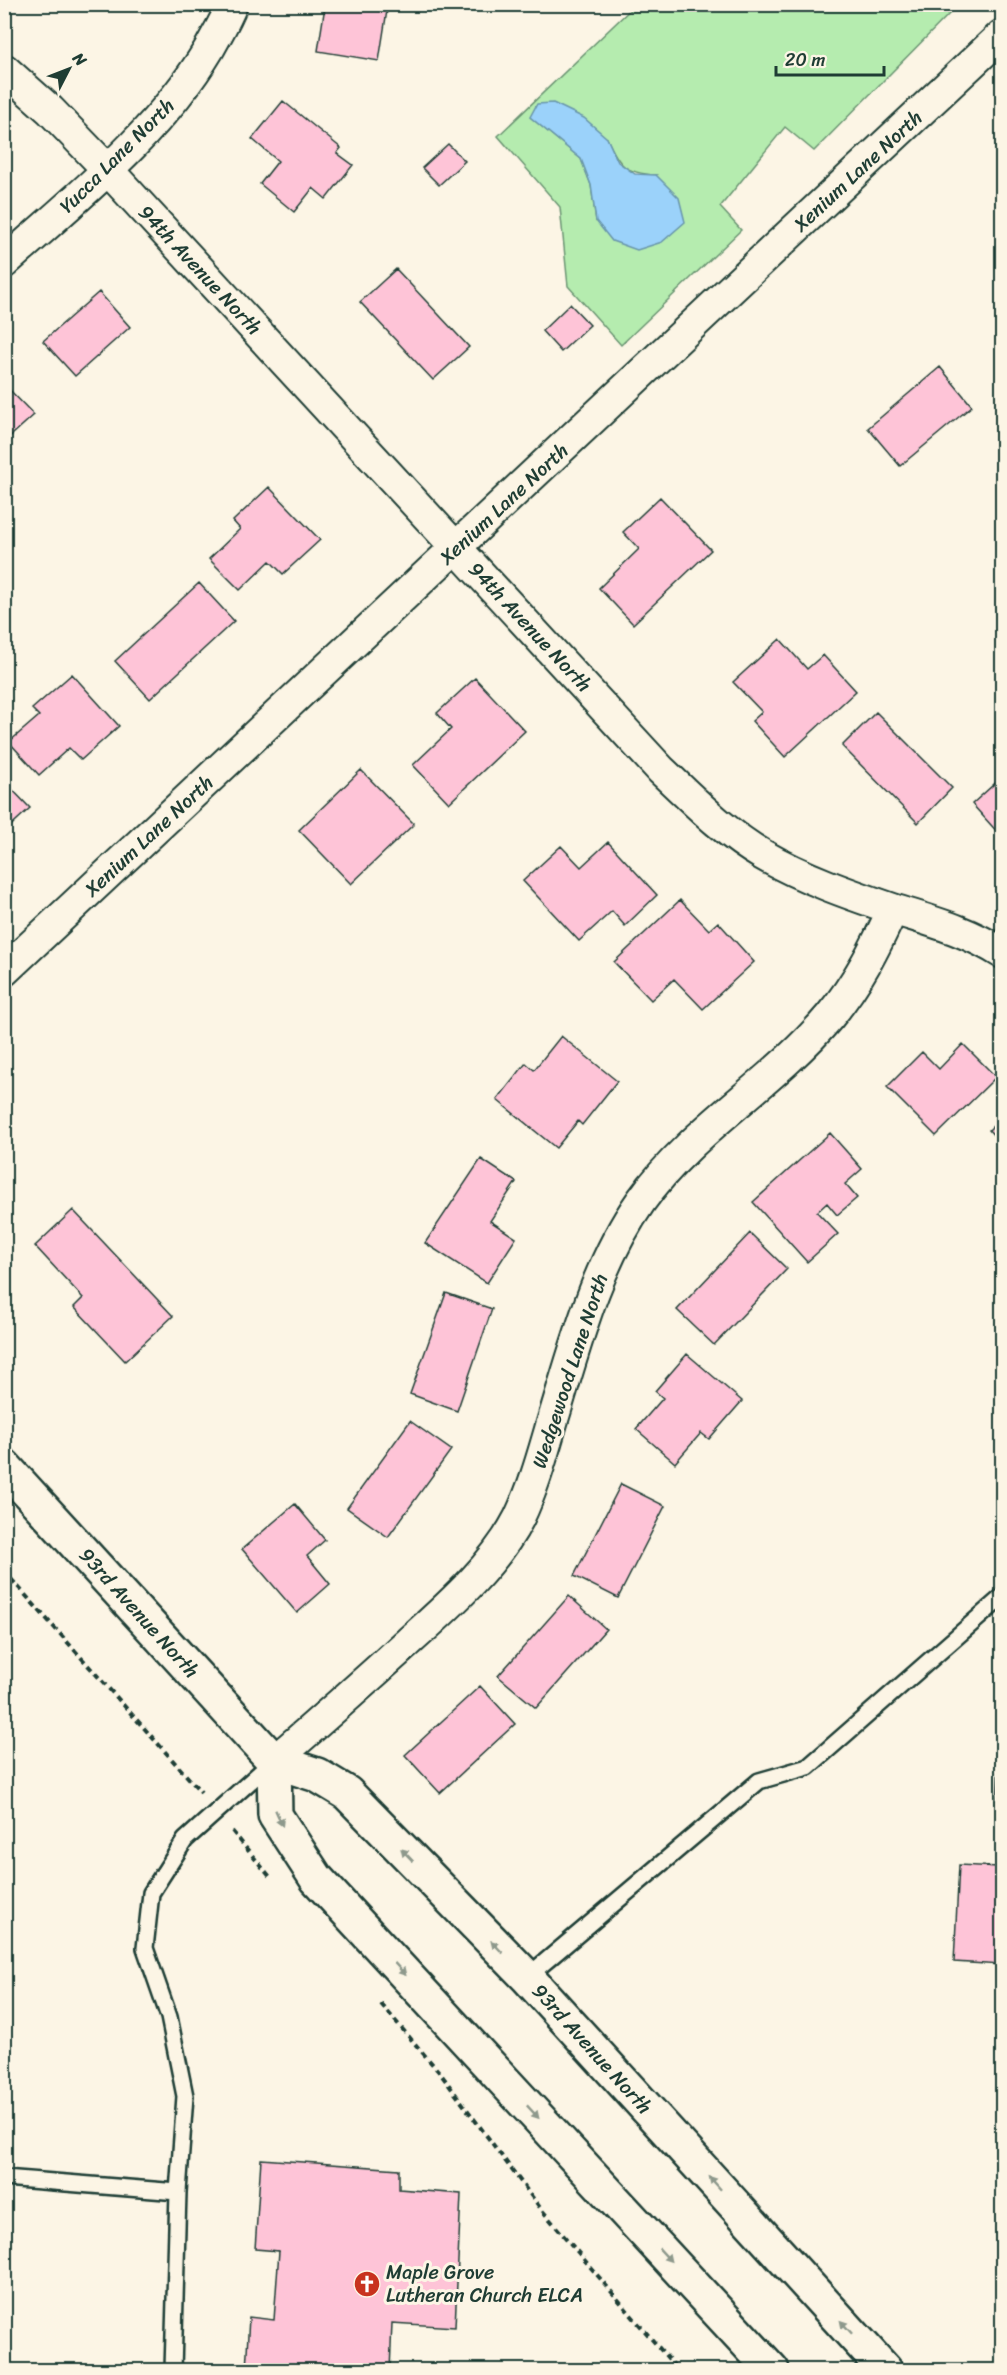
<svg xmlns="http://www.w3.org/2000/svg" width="1007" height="2375" font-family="Sriracha,sans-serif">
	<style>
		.green { fill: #b5ecaf; stroke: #6a9472; stroke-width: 1.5; fill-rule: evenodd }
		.water { fill: #9bd2fa; stroke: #6996ab; stroke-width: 1.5 }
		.building { fill: #fec4d7; stroke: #1f3d34; stroke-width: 1.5 }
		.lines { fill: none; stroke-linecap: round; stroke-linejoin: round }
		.lane-casing { stroke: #1f3d34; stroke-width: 20 }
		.street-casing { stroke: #1f3d34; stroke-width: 34 }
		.secondary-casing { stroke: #1f3d34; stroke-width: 38 }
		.path { stroke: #1f3d34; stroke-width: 4; stroke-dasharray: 6 4.5; stroke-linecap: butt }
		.lane { stroke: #fcf5e5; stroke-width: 15 }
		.street { stroke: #fcf5e5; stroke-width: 30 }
		.secondary { stroke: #fcf5e5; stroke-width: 33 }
		.oneway { fill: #8e998c }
		.labels { text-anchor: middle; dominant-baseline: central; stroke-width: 6; stroke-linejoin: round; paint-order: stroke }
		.street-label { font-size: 20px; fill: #1f3d34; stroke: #fcf5e5 }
		.poi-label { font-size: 20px; fill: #1f3d34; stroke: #fcf5e5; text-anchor: start }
	</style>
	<rect width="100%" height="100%" fill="#fcf5e5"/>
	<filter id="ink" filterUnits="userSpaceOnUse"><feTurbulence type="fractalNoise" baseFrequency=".0167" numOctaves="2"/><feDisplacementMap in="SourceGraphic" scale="12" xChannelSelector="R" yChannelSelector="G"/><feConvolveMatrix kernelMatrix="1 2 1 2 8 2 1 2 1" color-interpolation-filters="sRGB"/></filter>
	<g filter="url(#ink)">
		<path class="green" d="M635 5H958L814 151 785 127 720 207 741 230 621 345 568 286 560 207 498 136ZM530 117 607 138C619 166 625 173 656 175L596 221 591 185 581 159Z"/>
		<path class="water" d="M553 103 584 118 607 138 618 162 635 174 656 175 679 198 685 222 662 242 637 250 612 241 596 221 591 185 581 159 530 117 537 104Z"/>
		<path class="building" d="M348 4H388L379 61 318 51 325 6 347 9Z
			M283 101 341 148 337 153 353 165 326 199 313 188 294 212 260 184 278 161 252 139Z
			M448 144 465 161 439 185 422 168Z
			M396 269 469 347 433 380 360 302Z
			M99 292 130 327 75 376 43 341Z
			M570 304 590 325 561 352 542 331Z
			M940 367 972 406 900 466 868 428Z
			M4 384 34 415 4 442Z
			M269 487 320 540 283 574 270 561 240 590 209 559 240 529 233 521Z
			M660 497 711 550 633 624 599 588 639 549 623 532Z
			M199 583 234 621 150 699 115 661Z
			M780 639 807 669 823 655 856 691 785 757 752 721 762 712 733 682Z
			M72 674 119 726 81 760 69 748 39 775 9 742 39 716 32 709Z
			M475 678 525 731 449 803 413 765 451 729 437 713Z
			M876 712 952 788 918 823 842 746Z
			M361 770 414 824 351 884 299 830Z
			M1002 777V833L1000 835 972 804Z
			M4 781 30 808 4 832Z
			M608 842 657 895 625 926 612 911 579 941 523 881 561 846 581 867Z
			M680 900 709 930 718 922 754 962 703 1009 674 979 651 1000 614 962Z
			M561 1036 617 1081 582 1125 578 1121 556 1148 497 1100 526 1063 534 1070Z
			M963 1044 996 1077 936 1136 887 1087 922 1052 939 1069Z
			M1002 1117V1145L989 1130Z
			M830 1133 862 1169 845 1184 857 1198 837 1215 827 1203 817 1212 838 1234 807 1262 753 1202Z
			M481 1159 516 1182 490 1221 516 1238 487 1283 425 1243Z
			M73 1210 173 1316 125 1361 74 1307 83 1298 35 1246Z
			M750 1233 787 1269 714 1345 677 1310Z
			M446 1293 492 1309 457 1411 410 1394Z
			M687 1354 742 1401 709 1439 701 1433 675 1463 636 1429 663 1398 655 1391Z
			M410 1421 451 1450 388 1537 347 1508Z
			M621 1484 665 1506 618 1598 574 1576Z
			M295 1504 325 1540 307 1556 330 1584 297 1613 242 1549Z
			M569 1596 606 1629 536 1708 498 1676Z
			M480 1686 515 1724 440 1793 405 1755Z
			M1000 1738H1002V1965L954 1962 959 1865 998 1867 1001 1805H997Z
			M261 2159 399 2169V2189L461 2194 455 2327 392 2323 390 2370H246L249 2317 274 2320 279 2251 255 2249Z"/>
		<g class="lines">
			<defs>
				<path id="lane" d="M527 1977 759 1781 808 1767 1002 1597
					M4 2178 178 2192 173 2370
					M178 2192 185 2096 169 2017 145 1948 151 1893 185 1840 273 1761"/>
				<path id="street" d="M4 69 50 110 107 169 661 770C693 800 725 833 763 855 803 878 849 894 893 909 933 922 966 930 1002 953
					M4 263C77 197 158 134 209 49 217 34 226 20 232 4
					M4 971 1002 35
					M274 1761C318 1723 361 1685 404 1646 444 1610 494 1567 519 1518 533 1489 542 1457 551 1426 575 1349 594 1268 641 1201 692 1129 774 1083 830 1016 858 982 875 948 893 909"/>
				<path id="secondary" d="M4 1466 274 1761 317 1775 347 1793 527 1977 885 2370
					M274 1761 275 1815 316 1878 772 2370"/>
			</defs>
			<use href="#lane" class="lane-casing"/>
			<use href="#street" class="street-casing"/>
			<use href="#secondary" class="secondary-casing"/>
			<path class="path" d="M4 1571 201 1792
				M232 1831 271 1878
				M381 2004 440 2073 541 2209 678 2370"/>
			<use href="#lane" class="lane"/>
			<use href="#street" class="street"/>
			<use href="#secondary" class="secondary"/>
		</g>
		<defs><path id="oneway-solid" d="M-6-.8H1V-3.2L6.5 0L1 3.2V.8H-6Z" transform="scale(1.5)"/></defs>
		<g class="oneway">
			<use href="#oneway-solid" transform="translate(279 1818) rotate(66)"/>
			<use href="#oneway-solid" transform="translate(407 1855) rotate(-134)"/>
			<use href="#oneway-solid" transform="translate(497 1947) rotate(-134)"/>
			<use href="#oneway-solid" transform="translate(400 1969) rotate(47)"/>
			<use href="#oneway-solid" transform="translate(533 2112) rotate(47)"/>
			<use href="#oneway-solid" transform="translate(715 2183) rotate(-132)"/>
			<use href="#oneway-solid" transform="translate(665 2255) rotate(47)"/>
			<use href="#oneway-solid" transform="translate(846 2327) rotate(-132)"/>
		</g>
	</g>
	<defs>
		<symbol id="church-disc" viewBox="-11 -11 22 22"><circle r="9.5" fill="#c8321e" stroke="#fcf5e5"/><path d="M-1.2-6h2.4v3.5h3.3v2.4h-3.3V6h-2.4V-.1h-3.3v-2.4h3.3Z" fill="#fff"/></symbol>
	</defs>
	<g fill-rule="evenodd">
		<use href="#church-disc" x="352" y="2269" width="30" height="30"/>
	</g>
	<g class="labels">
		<g class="street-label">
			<text transform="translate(117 156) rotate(-45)">Yucca Lane North</text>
			<text transform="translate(858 171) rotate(-43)">Xenium Lane North</text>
			<text transform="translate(200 270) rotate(47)">94th Avenue North</text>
			<text transform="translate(504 504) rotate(-43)">Xenium Lane North</text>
			<text transform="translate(530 627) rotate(47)">94th Avenue North</text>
			<text transform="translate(149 836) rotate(-43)">Xenium Lane North</text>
			<text transform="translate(570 1371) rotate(-72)">Wedgewood Lane North</text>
			<text transform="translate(139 1613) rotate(48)">93rd Avenue North</text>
			<text transform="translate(592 2049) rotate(48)">93rd Avenue North</text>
		</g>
		<g class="poi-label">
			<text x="386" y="2272">Maple Grove<tspan x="386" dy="23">Lutheran Church ELCA</tspan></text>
		</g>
	</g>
	<rect width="1007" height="2375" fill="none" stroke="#fcf5e5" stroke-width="24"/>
	<rect x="12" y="12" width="983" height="2351" fill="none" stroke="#1f3d34" stroke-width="2" filter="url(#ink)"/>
	<g transform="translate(69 69) rotate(48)" stroke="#fcf5e5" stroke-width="4.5" paint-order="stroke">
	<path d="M0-4.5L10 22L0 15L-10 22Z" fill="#1f3d34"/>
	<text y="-9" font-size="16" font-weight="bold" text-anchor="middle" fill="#1f3d34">N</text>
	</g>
	<path d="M776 66v9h108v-9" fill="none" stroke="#1f3d34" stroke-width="3"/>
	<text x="785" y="66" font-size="18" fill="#1f3d34" stroke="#fcf5e5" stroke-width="4.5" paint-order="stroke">20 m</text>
</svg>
